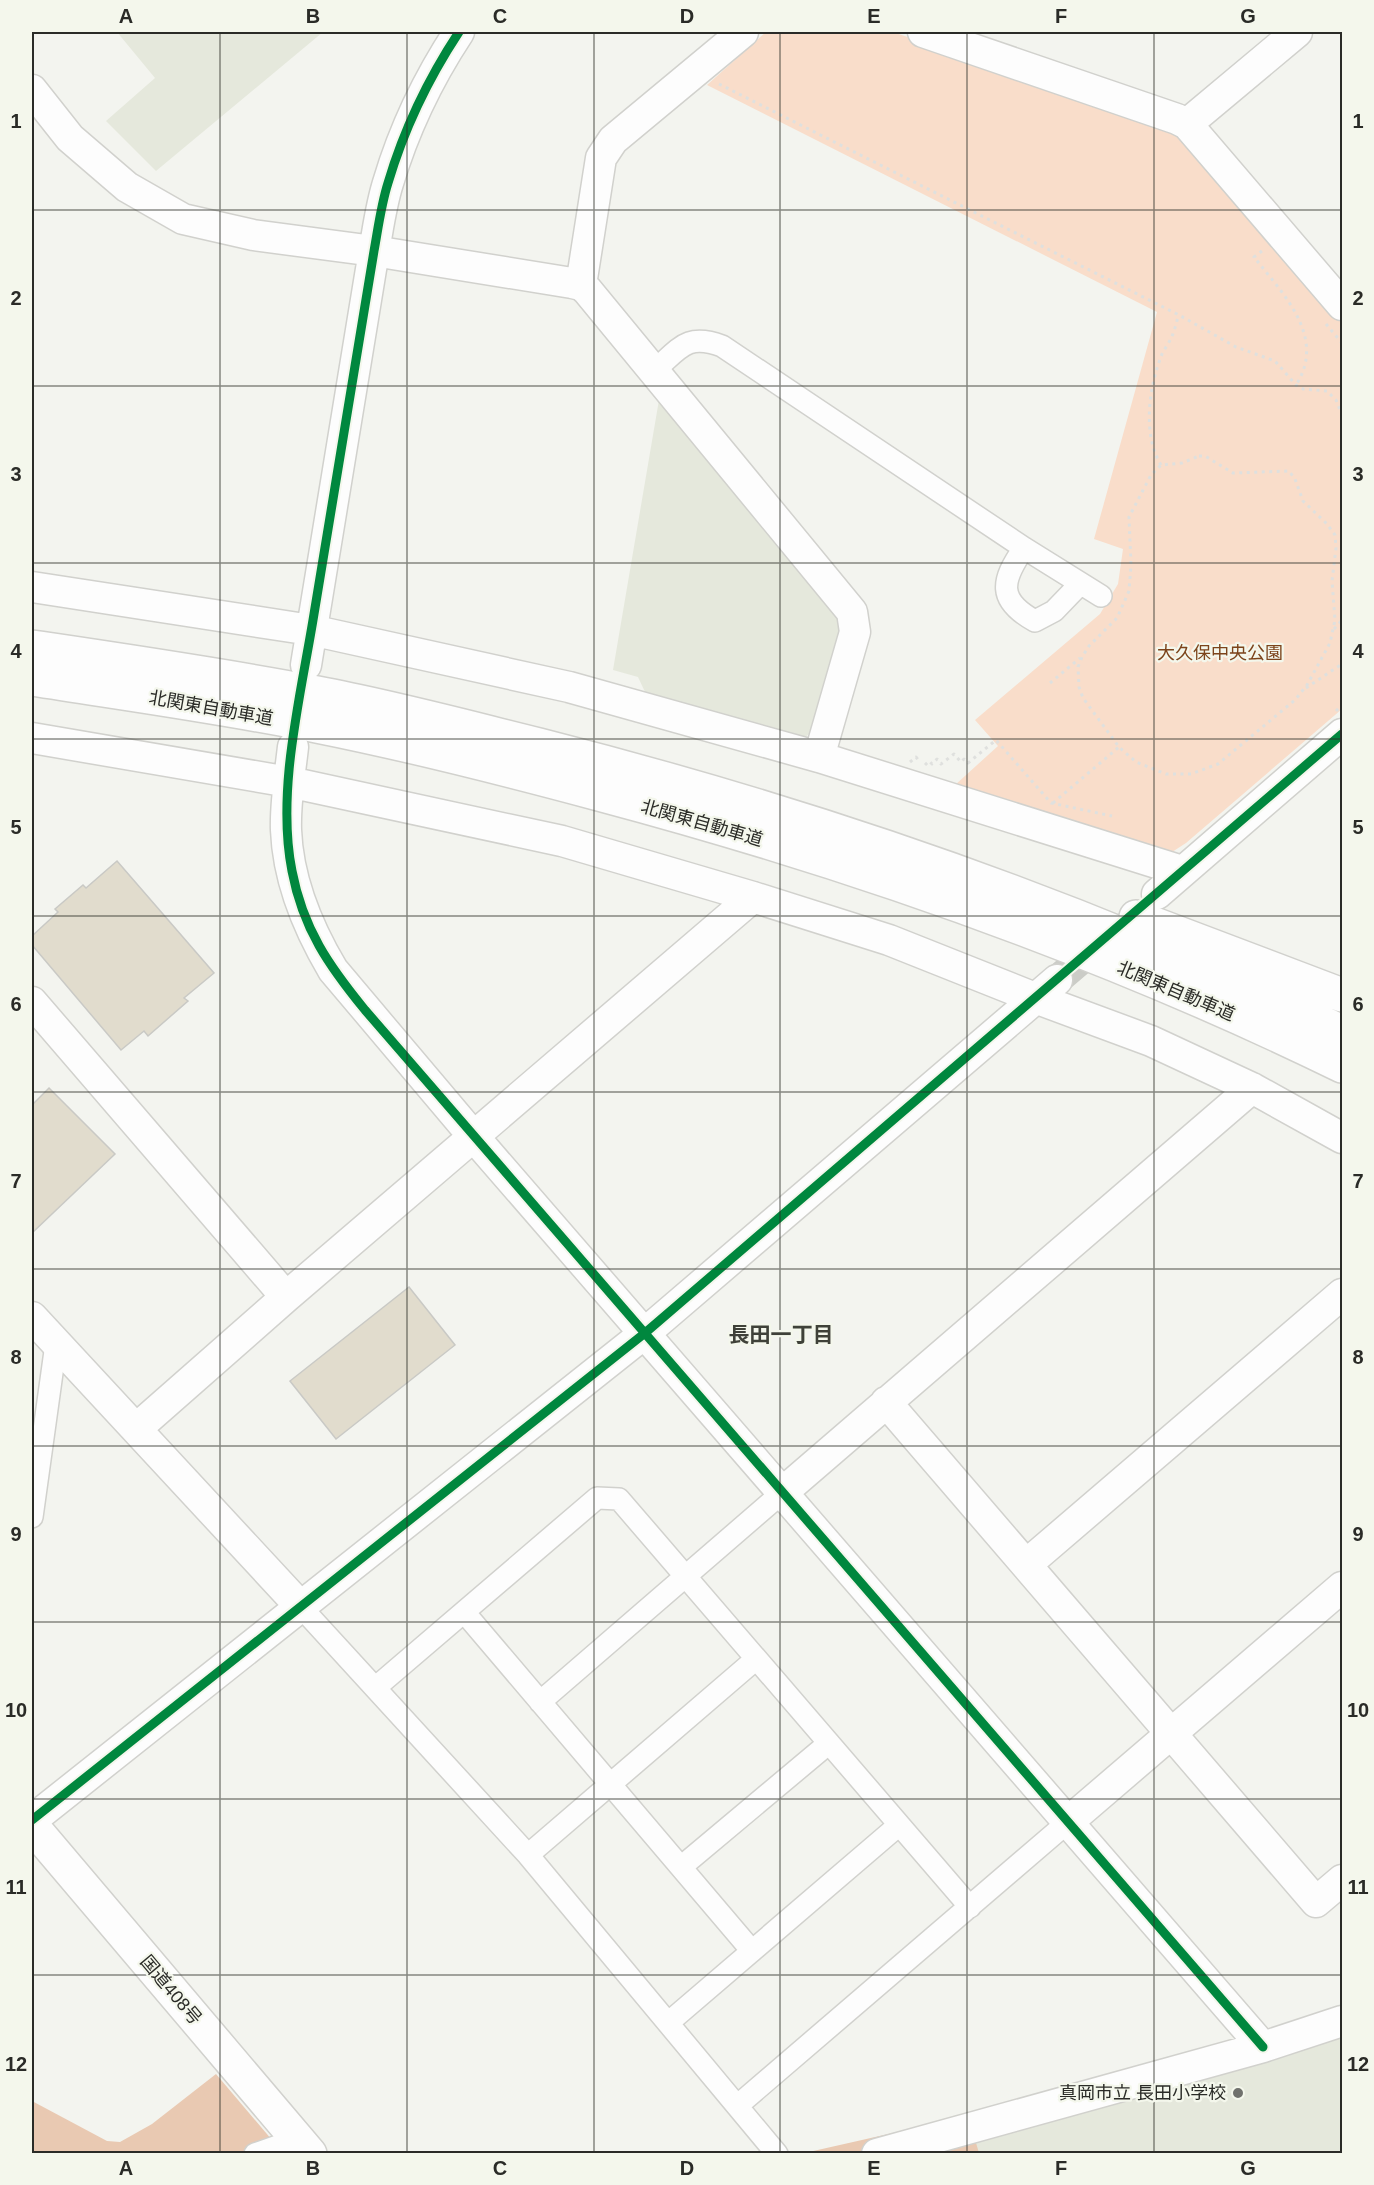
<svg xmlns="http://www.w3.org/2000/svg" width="1374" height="2185" font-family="Arial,'Noto Sans JP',sans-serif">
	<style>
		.built { fill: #e5e8dc }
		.green { fill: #f9ddca }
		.forest { fill: #e9c9b2 }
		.building { fill: #e1dccd; stroke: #c9c9c5; stroke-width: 1.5 }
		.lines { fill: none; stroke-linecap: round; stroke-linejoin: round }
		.secondary-tunnel { stroke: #cbccc7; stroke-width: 30; stroke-dasharray: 30 15; stroke-linecap: butt }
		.street-casing { stroke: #d1d1cd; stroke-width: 24 }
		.secondary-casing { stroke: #d1d1cd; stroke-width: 33 }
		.highway-casing { stroke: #d1d1cd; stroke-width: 36 }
		.path { stroke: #dfe0de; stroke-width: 3; stroke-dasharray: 3 4.5; stroke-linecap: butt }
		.street { stroke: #fdfdfd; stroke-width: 21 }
		.secondary { stroke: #fdfdfd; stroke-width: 30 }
		.highway { stroke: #fdfdfd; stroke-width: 33 }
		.cycleway-casing { stroke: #f4f7ec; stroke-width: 13 }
		.cycleway { stroke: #00873e; stroke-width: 9 }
		.grid { fill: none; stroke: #2a2b27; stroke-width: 1.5; stroke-opacity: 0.55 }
		.poi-dot { fill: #70716d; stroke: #f4f7ec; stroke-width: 2 }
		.labels { text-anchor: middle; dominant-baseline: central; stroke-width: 4.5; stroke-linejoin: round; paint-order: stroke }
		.park-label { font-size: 18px; fill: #7c441b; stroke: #f4f7ec }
		.street-label { font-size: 18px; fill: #2a2b27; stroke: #f4f7ec }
		.poi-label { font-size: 18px; fill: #2a2b27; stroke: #f4f7ec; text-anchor: end }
		.quarter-label { font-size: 21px; font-weight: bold; fill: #3f4139; stroke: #f4f7ec }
		.neatline { fill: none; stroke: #2a2b27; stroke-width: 2 }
		.grid-label { font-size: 20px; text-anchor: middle; font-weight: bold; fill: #2a2b27 }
	</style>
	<rect width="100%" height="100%" fill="#f3f4ef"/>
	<path class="built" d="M117 32H323L156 171 106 121 155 78Z
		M660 394 843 624 815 729 803 739 646 694 638 677 613 670Z
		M1342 2032V2153H925Z"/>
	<path class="green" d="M766 32H893L1184 133 1342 321V709L1186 843 1169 854 955 785 998 746 975 720 1100 614 1118 584 1123 549 1094 539 1157 312 707 85Z"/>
	<path class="forest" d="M216 2074 283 2153H32V2101L107 2141 120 2142 152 2124Z
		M968 2116 979 2153 800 2154Z"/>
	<path class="building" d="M117 861 214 973 184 998 188 1001 148 1036 144 1031 121 1050 32 945V936L58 912 55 909 83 885 86 888Z
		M49 1088 115 1154 32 1233V1105Z
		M409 1287 455 1345 336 1439 290 1381Z"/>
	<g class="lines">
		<path class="secondary-tunnel" d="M1057 980 1105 939"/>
		<defs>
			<path id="street" d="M655 370C680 348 687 333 722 346L1024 548 1101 596
				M1024 548C1001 581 997 600 1035 621L1054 611 1080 584
				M32 1517 56 1344
				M300 1606 528 1855 777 2154
				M464 1612 752 1951
				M375 1688 597 1498 619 1499 970 1907
				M540 1702 783 1492
				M528 1855 756 1659
				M681 1867 829 1743
				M668 2023 899 1825
				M737 2106 1068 1822
				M255 2154 298 2139"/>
			<path id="secondary" d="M923 32 1177 119 1187 124 1342 305
				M32 90 70 138 127 187 183 219 253 235 374 251 572 283 581 285 587 290 852 612 855 632 819 757
				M1187 124 1297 32
				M581 285 601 158 613 140 743 32
				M32 587 311 630 569 687 819 757 1182 871
				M306 665 374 251C378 229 381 205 388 183 404 129 428 79 459 32
				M32 738 289 782 562 841 753 897 889 940 1035 998 1151 1041 1252 1088 1342 1138
				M293 747C290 774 285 803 286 830 288 880 308 928 333 970L474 1137 1263 2047
				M1157 894 1342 734
				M32 1002 286 1297
				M32 1317 300 1606
				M886 1402 1316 1902 1342 1880
				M136 1429 286 1297 753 897
				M783 1492 1252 1088
				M1027 1564 1342 1294
				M32 1820 645 1333 1057 980
				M1068 1822 1342 1587
				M877 2154 1263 2047 1342 2021"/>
			<path id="highway" d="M32 647C127 661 223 675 317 693 392 707 466 727 539 745 815 815 1085 908 1342 1032
				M32 679C127 694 223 707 317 726 412 745 506 769 599 794 854 862 1105 950 1342 1066
				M1136 917 1342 995
				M32 1826 310 2154"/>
		</defs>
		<use href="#street" class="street-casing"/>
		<use href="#secondary" class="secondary-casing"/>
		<use href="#highway" class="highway-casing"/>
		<path class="path" d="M719 84 1179 315 1236 347 1275 361 1296 385 1303 389 1327 391 1336 400 1342 415
			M1262 251 1254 257C1283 294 1327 337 1296 385
			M1326 324 1342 343
			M1199 456H1205L1233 473 1289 471 1295 479 1303 501 1327 524 1335 535 1336 548 1332 581 1335 620 1330 643 1307 685 1295 700 1218 764 1191 774H1166L1136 762 1119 747 1083 698 1079 687 1078 667 1082 657 1089 646 1117 618 1129 591 1131 565 1129 517 1151 475 1161 465 1182 463Z
			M1161 465C1142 434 1149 387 1162 354 1165 348 1169 343 1171 338 1175 331 1176 322 1179 315
			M1334 629 1342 620
			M1050 683 1080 658
			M1306 688 1342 664
			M1336 711 1342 705
			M910 762 916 757 920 762
			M925 765 929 761 932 764 937 759 941 764 954 754 961 762 964 759 968 763 996 740 1051 803 1112 816
			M1053 803 1119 747"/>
		<use href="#street" class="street"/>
		<use href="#secondary" class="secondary"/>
		<use href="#highway" class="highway"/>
		<defs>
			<path id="cycleway" d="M459 32C428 79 404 129 388 183 381 205 378 229 374 251 354 372 334 493 314 614 301 695 276 791 292 871 303 929 329 966 365 1010L1263 2047
				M32 1820 645 1333 1342 734"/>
		</defs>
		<use href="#cycleway" class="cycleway-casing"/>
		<use href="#cycleway" class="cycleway"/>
	</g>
	<path class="grid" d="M220 32V2154M407 32V2154M594 32V2154M780 32V2154M967 32V2154M1154 32V2154M32 210H1342M32 386H1342M32 563H1342M32 739H1342M32 916H1342M32 1092H1342M32 1269H1342M32 1446H1342M32 1622H1342M32 1799H1342M32 1975H1342"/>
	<circle class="poi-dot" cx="1238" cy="2093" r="6"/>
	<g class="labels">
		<g class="park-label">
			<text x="1220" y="653">大久保中央公園</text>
		</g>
		<g class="street-label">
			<text transform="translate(211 708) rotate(10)">北関東自動車道</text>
			<text transform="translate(702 823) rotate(16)">北関東自動車道</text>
			<text transform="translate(1176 991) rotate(23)">北関東自動車道</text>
			<text transform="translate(171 1990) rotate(50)">国道408号</text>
		</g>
		<g class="poi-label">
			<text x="1226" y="2093">真岡市立 長田小学校</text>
		</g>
		<g class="quarter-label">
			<text x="781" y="1334">長田一丁目</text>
		</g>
	</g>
	<rect width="1374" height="2185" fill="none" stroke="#f4f7ec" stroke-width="66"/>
	<rect x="33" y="33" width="1308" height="2119" class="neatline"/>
	<g class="grid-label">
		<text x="126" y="23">A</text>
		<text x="313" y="23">B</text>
		<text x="500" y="23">C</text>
		<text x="687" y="23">D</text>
		<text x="874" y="23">E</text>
		<text x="1061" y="23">F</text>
		<text x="1248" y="23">G</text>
		<text x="16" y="128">1</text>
		<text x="1358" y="128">1</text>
		<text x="16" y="305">2</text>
		<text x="1358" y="305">2</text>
		<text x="16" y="481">3</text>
		<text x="1358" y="481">3</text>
		<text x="16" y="658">4</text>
		<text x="1358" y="658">4</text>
		<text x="16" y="834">5</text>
		<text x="1358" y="834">5</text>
		<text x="16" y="1011">6</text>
		<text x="1358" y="1011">6</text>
		<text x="16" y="1188">7</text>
		<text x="1358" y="1188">7</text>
		<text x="16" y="1364">8</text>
		<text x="1358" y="1364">8</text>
		<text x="16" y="1541">9</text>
		<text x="1358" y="1541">9</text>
		<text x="16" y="1717">10</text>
		<text x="1358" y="1717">10</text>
		<text x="16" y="1894">11</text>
		<text x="1358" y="1894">11</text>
		<text x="16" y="2071">12</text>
		<text x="1358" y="2071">12</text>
		<text x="126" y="2175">A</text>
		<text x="313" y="2175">B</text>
		<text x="500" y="2175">C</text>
		<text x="687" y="2175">D</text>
		<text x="874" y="2175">E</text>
		<text x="1061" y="2175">F</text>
		<text x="1248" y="2175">G</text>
	</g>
</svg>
